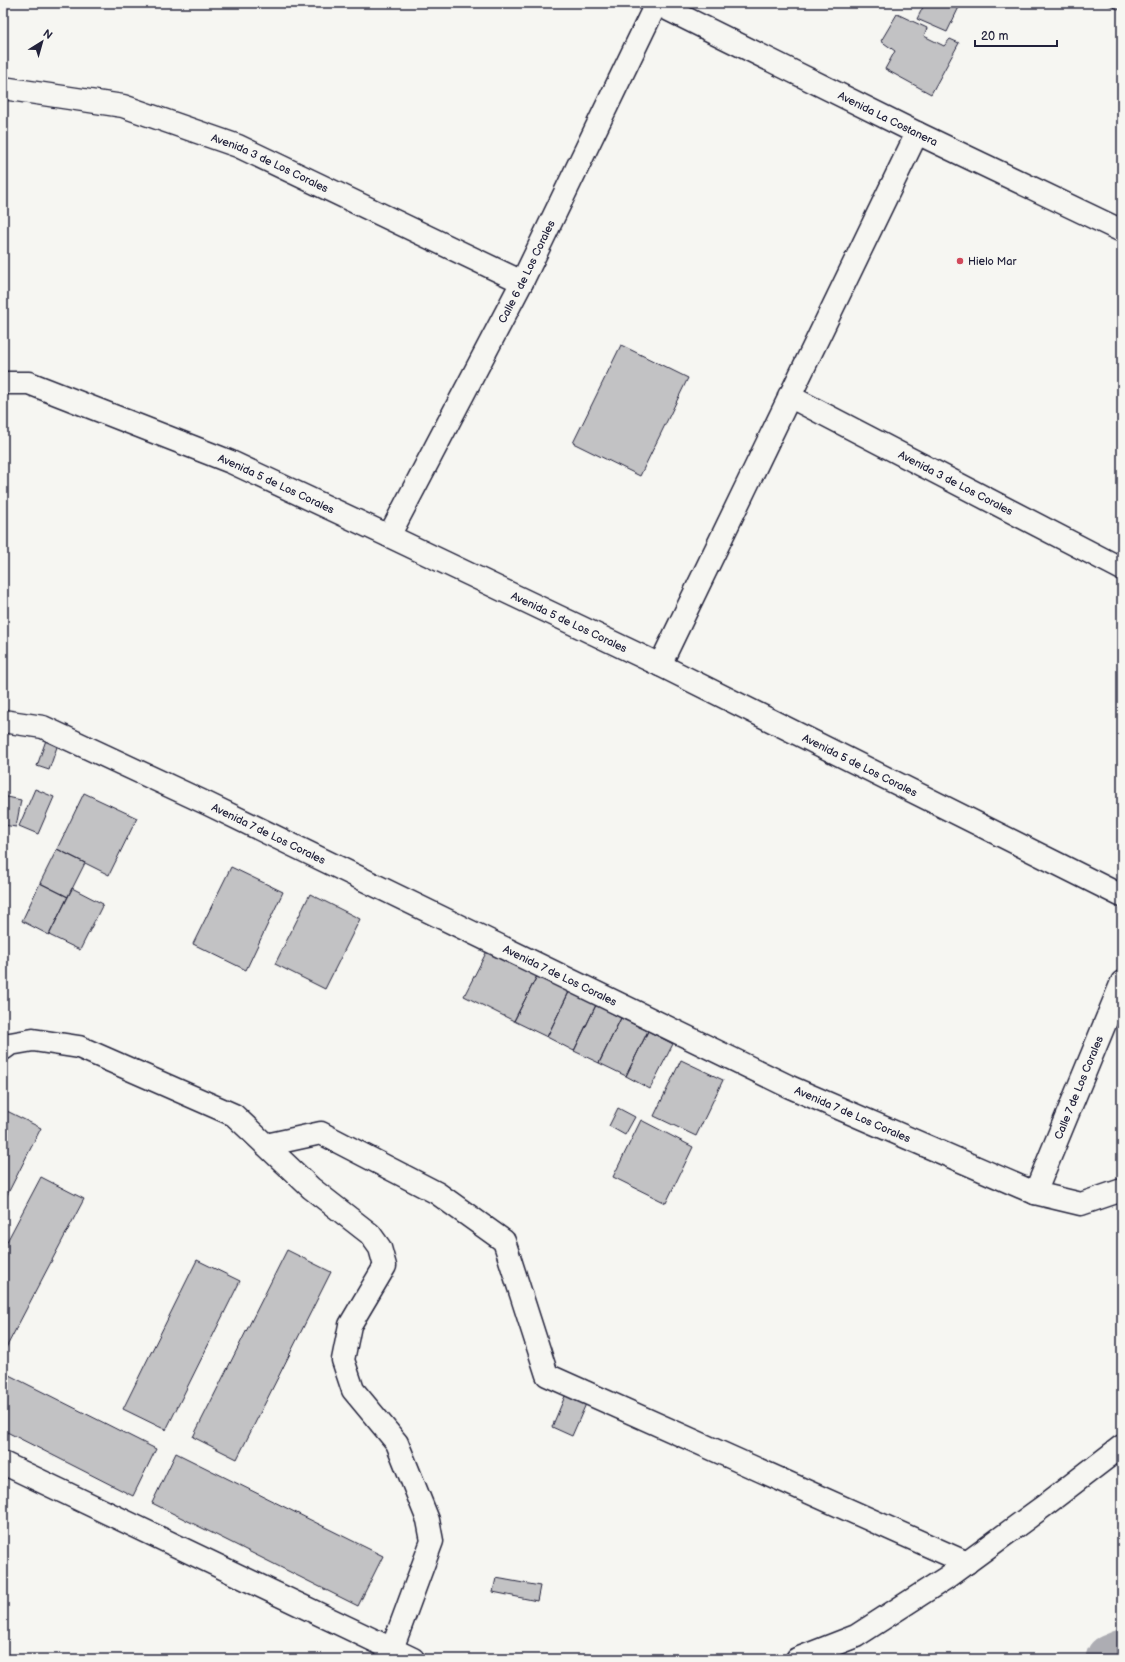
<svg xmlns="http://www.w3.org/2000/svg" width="1125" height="1662" font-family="'Balsamiq Sans',sans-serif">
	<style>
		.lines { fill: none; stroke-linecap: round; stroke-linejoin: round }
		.river { stroke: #adadb3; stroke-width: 49 }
		.building { fill: #c2c2c4; stroke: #22223b }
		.minor-casing { stroke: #22223b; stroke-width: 25 }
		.minor { stroke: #f6f6f2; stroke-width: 22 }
		.poi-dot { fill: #d1495b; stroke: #f6f6f2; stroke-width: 1.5 }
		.labels { text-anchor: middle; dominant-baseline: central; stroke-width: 3; stroke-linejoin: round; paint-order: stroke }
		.street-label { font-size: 11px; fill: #22223b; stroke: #f6f6f2 }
		.poi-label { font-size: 11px; fill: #22223b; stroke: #f6f6f2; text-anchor: start }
	</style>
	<rect width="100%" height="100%" fill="#f6f6f2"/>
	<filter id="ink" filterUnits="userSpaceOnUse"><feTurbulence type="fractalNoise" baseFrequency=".025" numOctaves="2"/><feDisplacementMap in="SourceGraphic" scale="8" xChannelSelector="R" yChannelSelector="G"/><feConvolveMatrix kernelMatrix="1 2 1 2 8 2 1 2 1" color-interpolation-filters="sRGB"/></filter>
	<g filter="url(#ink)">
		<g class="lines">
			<path class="river" d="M1110 1659 1122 1654"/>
		</g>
		<path class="building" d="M925 3H961L947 32 917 19Z
			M1105 3H1122V11Z
			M897 14 927 28 924 36 944 46 950 39 959 43 931 94 885 69 895 51 881 41Z
			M621 345 688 378 640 476 573 443Z
			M46 740 58 744 49 770 37 766Z
			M35 789 54 797 38 834 19 826Z
			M84 793 137 818 109 875 57 849Z
			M3 796 21 800 16 827 3 825Z
			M57 849 85 863 68 897 40 883Z
			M231 867 283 892 246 970 193 944Z
			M40 883 68 897 49 935 22 921Z
			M72 888 103 904 80 950 49 935Z
			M310 894 360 919 325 989 275 964Z
			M487 951 537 976 514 1021 464 996Z
			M537 976 569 992 547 1037 514 1021Z
			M569 992 596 1005 574 1051 547 1037Z
			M596 1005 621 1018 599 1063 574 1051Z
			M621 1018 648 1031 626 1076 599 1063Z
			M648 1031 673 1044 650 1089 626 1076Z
			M681 1060 723 1080 696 1136 654 1116Z
			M618 1108 635 1117 625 1135 609 1126Z
			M3 1109 41 1128 3 1203Z
			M641 1120 693 1147 666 1203 613 1177Z
			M41 1177 84 1199 6 1348 3 1346V1249Z
			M287 1250 331 1272 237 1459 193 1437Z
			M197 1260 240 1281 166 1430 123 1409Z
			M3 1372 156 1449 133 1496 3 1430Z
			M568 1389 589 1397 572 1436 552 1427Z
			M176 1453 383 1556 358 1606 152 1503Z
			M496 1578 540 1586 537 1601 493 1592Z"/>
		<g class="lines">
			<defs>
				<g id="minor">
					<path id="s1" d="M655 3 917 133 1122 231"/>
					<path id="s2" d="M3 88 123 106 238 146 522 282"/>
					<path id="s3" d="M3 383H29L231 462 389 536 660 665 1122 896"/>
					<path id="s4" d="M789 396 1122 569"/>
					<path id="s5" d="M389 536 522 282 656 4"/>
					<path d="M660 665 917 133"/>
					<path id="s6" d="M3 721 43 727 208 804 790 1087 1035 1193 1081 1204 1122 1190"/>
					<path d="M3 1049 10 1044 33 1040 79 1047 234 1115 311 1188 370 1234 380 1248 385 1266 350 1325 343 1360 353 1390 397 1443 428 1520 432 1541 392 1649"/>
					<path d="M266 1145 321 1133 437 1193 504 1241 547 1375 967 1563"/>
					<path id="s7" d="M1035 1193 1122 982"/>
					<path d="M3 1463 413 1659"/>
					<path d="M797 1659 856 1636 946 1578 1044 1506 1122 1446"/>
				</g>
			</defs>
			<use href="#minor" class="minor-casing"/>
			<use href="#minor" class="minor"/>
		</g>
	</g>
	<circle class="poi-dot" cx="960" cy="261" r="4"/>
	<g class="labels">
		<g class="street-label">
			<text stroke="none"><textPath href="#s1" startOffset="260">Avenida La Costanera</textPath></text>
			<text stroke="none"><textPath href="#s2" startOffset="279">Avenida 3 de Los Corales</textPath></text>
			<text stroke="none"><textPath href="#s5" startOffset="298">Calle 6 de Los Corales</textPath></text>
			<text stroke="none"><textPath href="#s4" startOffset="188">Avenida 3 de Los Corales</textPath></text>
			<text stroke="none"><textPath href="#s3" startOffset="293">Avenida 5 de Los Corales</textPath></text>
			<text stroke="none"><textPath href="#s3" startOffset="617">Avenida 5 de Los Corales</textPath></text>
			<text stroke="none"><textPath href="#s3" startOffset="941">Avenida 5 de Los Corales</textPath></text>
			<text stroke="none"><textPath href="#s6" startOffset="290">Avenida 7 de Los Corales</textPath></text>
			<text stroke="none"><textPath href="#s6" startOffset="614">Avenida 7 de Los Corales</textPath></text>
			<text stroke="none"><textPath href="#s7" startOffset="114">Calle 7 de Los Corales</textPath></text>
			<text stroke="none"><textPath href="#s6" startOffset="938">Avenida 7 de Los Corales</textPath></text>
		</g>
		<g class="poi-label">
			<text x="968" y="261">Hielo Mar</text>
		</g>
	</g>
	<rect width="1125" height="1662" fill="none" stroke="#f6f6f2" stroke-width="16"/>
	<rect x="8" y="8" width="1109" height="1646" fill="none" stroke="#22223b" stroke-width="1.5" filter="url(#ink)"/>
	<g transform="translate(42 42) rotate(37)" stroke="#f6f6f2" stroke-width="3" paint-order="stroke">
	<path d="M0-3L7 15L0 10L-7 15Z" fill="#22223b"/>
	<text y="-6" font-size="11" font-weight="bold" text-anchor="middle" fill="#22223b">N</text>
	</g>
	<path d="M975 40v6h82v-6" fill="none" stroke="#22223b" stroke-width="2"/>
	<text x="981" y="40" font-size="12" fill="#22223b" stroke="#f6f6f2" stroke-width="3" paint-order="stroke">20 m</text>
</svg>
